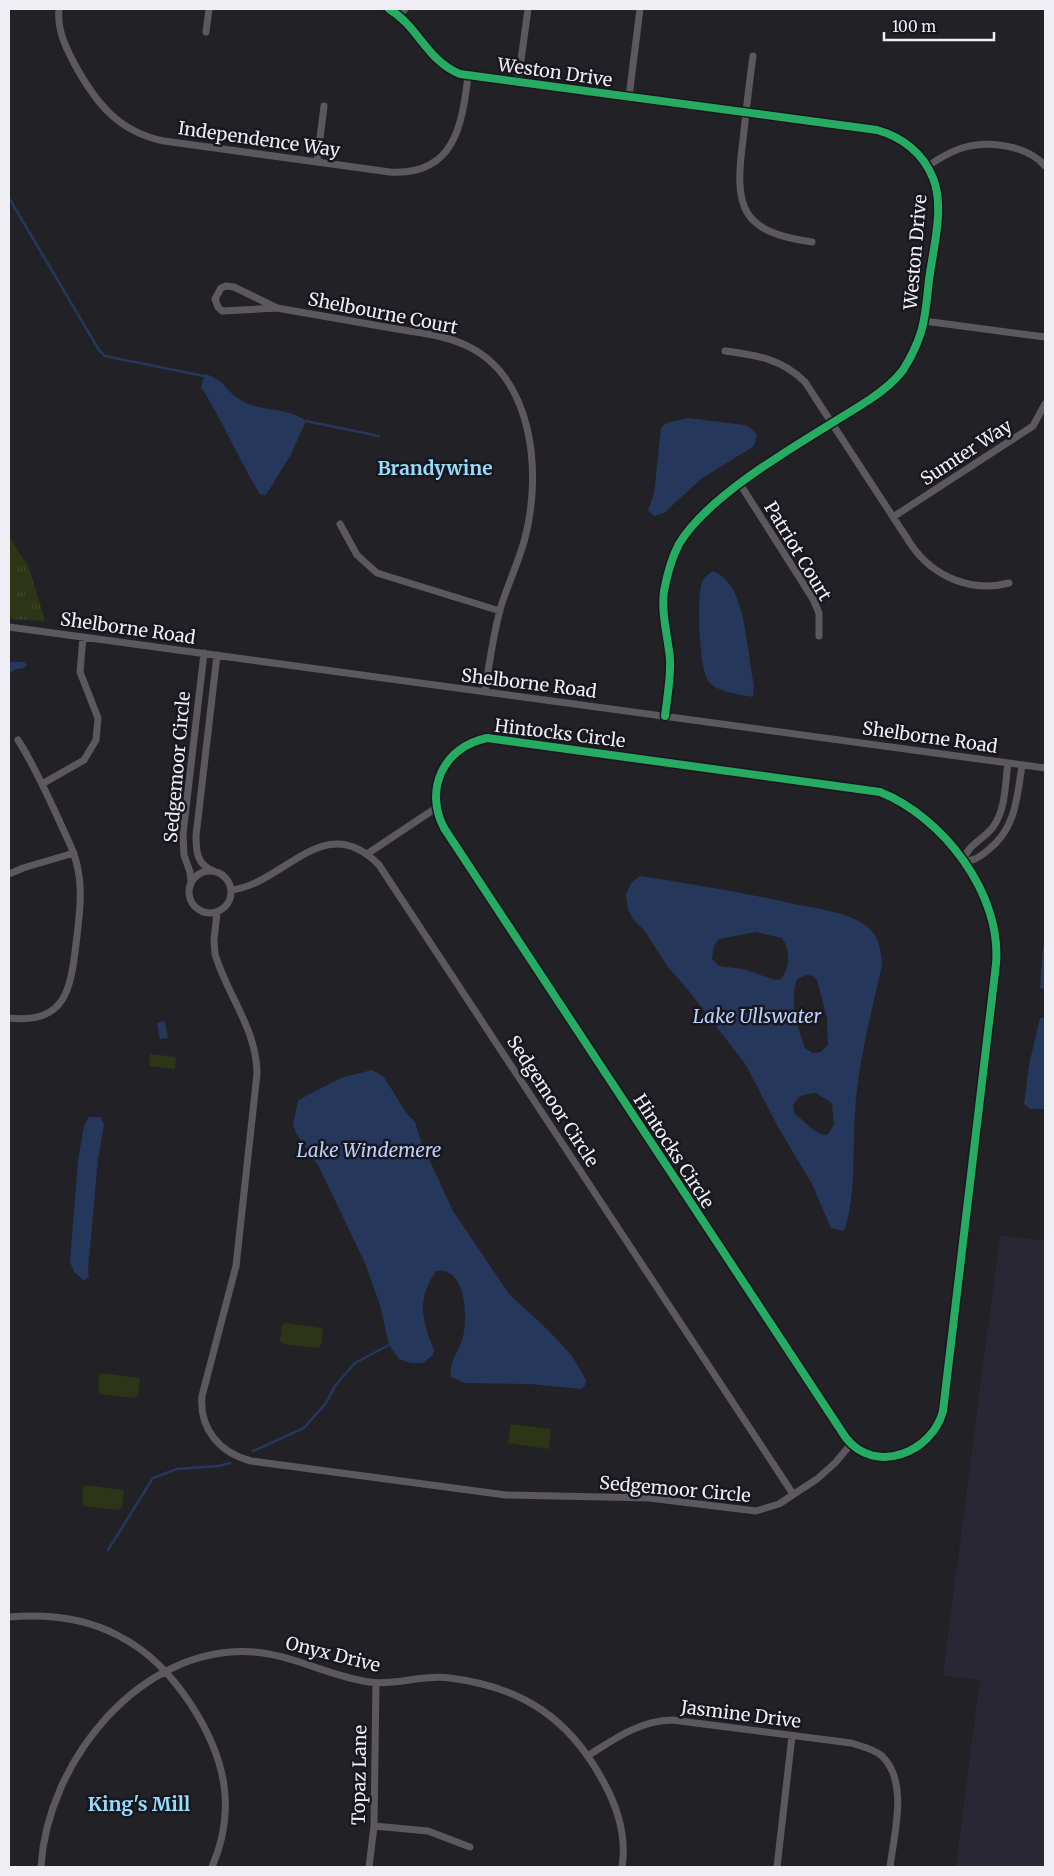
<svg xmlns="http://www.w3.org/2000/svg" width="1054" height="1876" font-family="Merriweather,serif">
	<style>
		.built { fill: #2a2734 }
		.grass { fill: url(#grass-tufts) }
		.garden { fill: #2c3516 }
		.water { fill: #26375c; fill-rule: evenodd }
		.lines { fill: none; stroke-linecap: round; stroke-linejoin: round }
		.stream { stroke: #26375c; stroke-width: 2.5 }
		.minor { stroke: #5d585e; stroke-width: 7 }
		.cycleway-casing { stroke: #18161e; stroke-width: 11 }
		.cycleway { stroke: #26ab63; stroke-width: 8 }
		.labels { text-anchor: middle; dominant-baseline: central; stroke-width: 5; stroke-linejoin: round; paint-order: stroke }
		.street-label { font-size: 18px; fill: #efeef4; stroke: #18161e }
		.neighbourhood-label { font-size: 19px; font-weight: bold; fill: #97ddf9; stroke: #18161e }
		.water-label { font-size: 19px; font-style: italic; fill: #bbd0fb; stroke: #18161e }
	</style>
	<defs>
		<pattern id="grass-tufts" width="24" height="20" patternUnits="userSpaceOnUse" patternTransform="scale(1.25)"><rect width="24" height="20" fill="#2c3516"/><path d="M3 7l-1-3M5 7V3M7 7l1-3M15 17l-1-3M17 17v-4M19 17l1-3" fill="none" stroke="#41492d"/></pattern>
	</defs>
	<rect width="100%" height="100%" fill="#222226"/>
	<path class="built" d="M1000 1235 1045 1241V1867H956L980 1680 943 1675Z"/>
	<path class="grass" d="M9 536 29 568 45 621 9 619Z"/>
	<path class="garden" d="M150 1054 176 1057 175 1069 149 1066Z
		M286 1323 321 1328 323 1330 321 1345 318 1348 283 1344 280 1341 282 1326Z
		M103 1373 138 1378 140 1380 138 1395 135 1398 100 1394 98 1391 99 1376Z
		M511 1424 551 1429 549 1449 508 1443Z
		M87 1485 122 1490 124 1492 122 1507 119 1510 84 1506 82 1503 83 1488Z"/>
	<path class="water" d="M205 374C224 379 225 390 239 399 260 413 286 406 306 421L290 456 266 495 260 494C238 459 223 421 201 387Z
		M688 418 745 425 752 429 757 435 754 446 701 479 664 513 654 516 648 510 654 494 661 428 666 423Z
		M713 571C748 585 746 652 754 684L753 697C740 694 719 693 709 682 699 670 697 603 701 586 702 579 707 575 713 571Z
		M9 662H24L27 665 24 668 16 669 9 674Z
		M640 876C693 884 746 893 799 905 821 909 846 912 865 925 879 934 881 950 882 965 871 1014 858 1063 855 1112 852 1151 857 1194 844 1231L831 1228 812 1184 778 1127 746 1065 688 990 668 967 644 930 633 919 628 909 626 895 631 883ZM756 932 782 938C790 950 791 967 781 979L775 980 743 969 719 966 712 959 714 946 719 939ZM807 975 813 976 817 980 827 1018 828 1045 821 1052 813 1053 805 1048C798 1029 789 998 797 979ZM816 1093 832 1103 834 1125 827 1135C813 1134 807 1122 795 1115L793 1106C798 1095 804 1094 816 1093Z
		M1045 944V990L1040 988 1043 947Z
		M1040 1018H1045V1109H1030L1024 1104 1029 1065Z
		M165 1021 168 1038 160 1039 157 1023Z
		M372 1070 384 1077 407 1114 415 1122 422 1144 453 1211 509 1294 549 1331 572 1356 586 1380 585 1385 581 1389 530 1384 465 1383 451 1377C449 1359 459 1353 463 1337 468 1317 466 1266 436 1271 416 1300 422 1320 434 1350L433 1355 423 1363H411L399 1359 389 1345 380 1305 365 1263 319 1167 296 1133 293 1124 298 1101 306 1096 341 1078Z
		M89 1117H101L104 1124 98 1159 88 1270 89 1277 84 1280 74 1272 70 1262 78 1160 84 1126Z"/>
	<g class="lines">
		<path class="stream" d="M9 198 99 350 105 356 204 376
			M306 421 379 436
			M253 1451 304 1428 326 1403 335 1386 355 1363 389 1345
			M108 1550 153 1478 177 1469 218 1466 230 1463"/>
		<path class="minor" d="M59 9C57 29 65 46 74 63 95 102 118 132 164 141L390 172C454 176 462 126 468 76
			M389 9C418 26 427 61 460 74L877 130C902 137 923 153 933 178 945 208 933 248 929 280 927 297 926 316 921 332 917 345 910 359 903 370 894 382 881 392 869 400 815 435 711 490 679 544 671 559 667 575 664 591 661 614 668 637 670 659 671 678 667 698 665 716
			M399 16 405 9
			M206 32 209 9
			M753 56C749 84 746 112 743 140 734 207 740 232 812 242
			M518 82 528 9
			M629 97 640 9
			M317 162 324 106
			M928 166C938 159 950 152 962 148 988 140 1027 145 1045 166
			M226 286 234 287 277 308 222 311 218 307 215 299 221 288Z
			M277 308C317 315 357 322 397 329 419 333 443 335 463 344 534 374 542 473 525 538 519 562 507 585 500 610 493 636 489 664 485 692
			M924 321 1045 337
			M725 351C757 355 782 359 805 382L912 546C934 577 972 593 1009 583
			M740 484 813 599 819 613V636
			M893 517 1033 426 1045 404
			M340 524 357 555 377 573 500 611
			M9 627 1045 768
			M487 738 880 792C943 817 1002 894 996 964L943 1411C932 1453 875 1475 846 1438L444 828C424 790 443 747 487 738Z
			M42 784 84 760 96 740 98 718 80 672 83 637
			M367 854 436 808
			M963 861C974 861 978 858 987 851 1016 829 1017 798 1022 765
			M963 861C968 844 982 841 993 827 1006 809 1005 784 1008 763
			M189 892a21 21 0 1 1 42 0a21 21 0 1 1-42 0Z
			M214 871C197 865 196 852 196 836L217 655
			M9 874 23 868 74 853
			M191 883 190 872 184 855 183 834 204 653
			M231 890C285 884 324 808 379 865L793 1494
			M217 913 214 940 215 954C227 995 257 1029 257 1074L236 1266 202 1396C199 1429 220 1453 251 1461L506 1495 649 1498 756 1511 779 1504 817 1479 835 1463 851 1444
			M9 1018C70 1025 71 983 77 936 80 910 83 886 76 861 72 846 64 832 58 818 46 792 34 765 18 740
			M9 1617C46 1614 86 1618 119 1636 150 1652 171 1675 190 1703 224 1755 238 1807 212 1867
			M589 1755C616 1738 639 1721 672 1720L851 1743C861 1746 874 1749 882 1756 909 1782 894 1834 890 1867
			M374 1826 428 1831 470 1847
			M41 1867C47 1762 140 1644 254 1652 293 1655 329 1676 369 1682 396 1686 423 1674 450 1678 522 1687 569 1718 603 1781 618 1808 627 1836 622 1867
			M369 1867 374 1826 376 1683
			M777 1867 792 1736"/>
		<defs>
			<path id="cycleway" d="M389 9C418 26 427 61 460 74L877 130C902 137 923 153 933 178 945 208 933 248 929 280 927 297 926 316 921 332 917 345 910 359 903 370 894 382 881 392 869 400 815 435 711 490 679 544 671 559 667 575 664 591 661 614 668 637 670 659 671 678 667 698 665 716
				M487 738 880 792C943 817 1002 894 996 964L943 1411C932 1453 875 1475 846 1438L444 828C424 790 443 747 487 738Z"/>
		</defs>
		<use href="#cycleway" class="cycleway-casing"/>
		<use href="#cycleway" class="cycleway"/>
	</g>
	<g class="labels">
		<g class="street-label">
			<text transform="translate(555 72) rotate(8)">Weston Drive</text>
			<text transform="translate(259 139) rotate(8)">Independence Way</text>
			<text transform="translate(915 252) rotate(-85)">Weston Drive</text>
			<text transform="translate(383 313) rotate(11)">Shelbourne Court</text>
			<text transform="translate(966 452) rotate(-33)">Sumter Way</text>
			<text transform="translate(798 551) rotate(59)">Patriot Court</text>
			<text transform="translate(128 628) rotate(8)">Shelborne Road</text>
			<text transform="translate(529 683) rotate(7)">Shelborne Road</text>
			<text transform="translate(560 733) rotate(7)">Hintocks Circle</text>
			<text transform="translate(930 737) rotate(8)">Shelborne Road</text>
			<text transform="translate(177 767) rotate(-85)">Sedgemoor Circle</text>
			<text transform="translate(553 1101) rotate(57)">Sedgemoor Circle</text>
			<text transform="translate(674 1151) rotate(57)">Hintocks Circle</text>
			<text transform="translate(675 1489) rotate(5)">Sedgemoor Circle</text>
			<text transform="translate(333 1654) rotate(14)">Onyx Drive</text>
			<text transform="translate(741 1714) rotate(7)">Jasmine Drive</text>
			<text transform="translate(359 1775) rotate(-89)">Topaz Lane</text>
		</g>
		<g class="neighbourhood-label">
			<text x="435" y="468">Brandywine</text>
			<text x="139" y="1804">King's Mill</text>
		</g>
		<g class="water-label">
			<text x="757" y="1016">Lake Ullswater</text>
			<text x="369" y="1150">Lake Windemere</text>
		</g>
	</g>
	<rect width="1054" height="1876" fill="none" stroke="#efeef4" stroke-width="20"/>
	<path d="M884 32v8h110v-8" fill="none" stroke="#efeef4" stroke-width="2.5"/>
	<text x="892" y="32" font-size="15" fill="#efeef4" stroke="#18161e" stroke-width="4" paint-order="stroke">100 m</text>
</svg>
